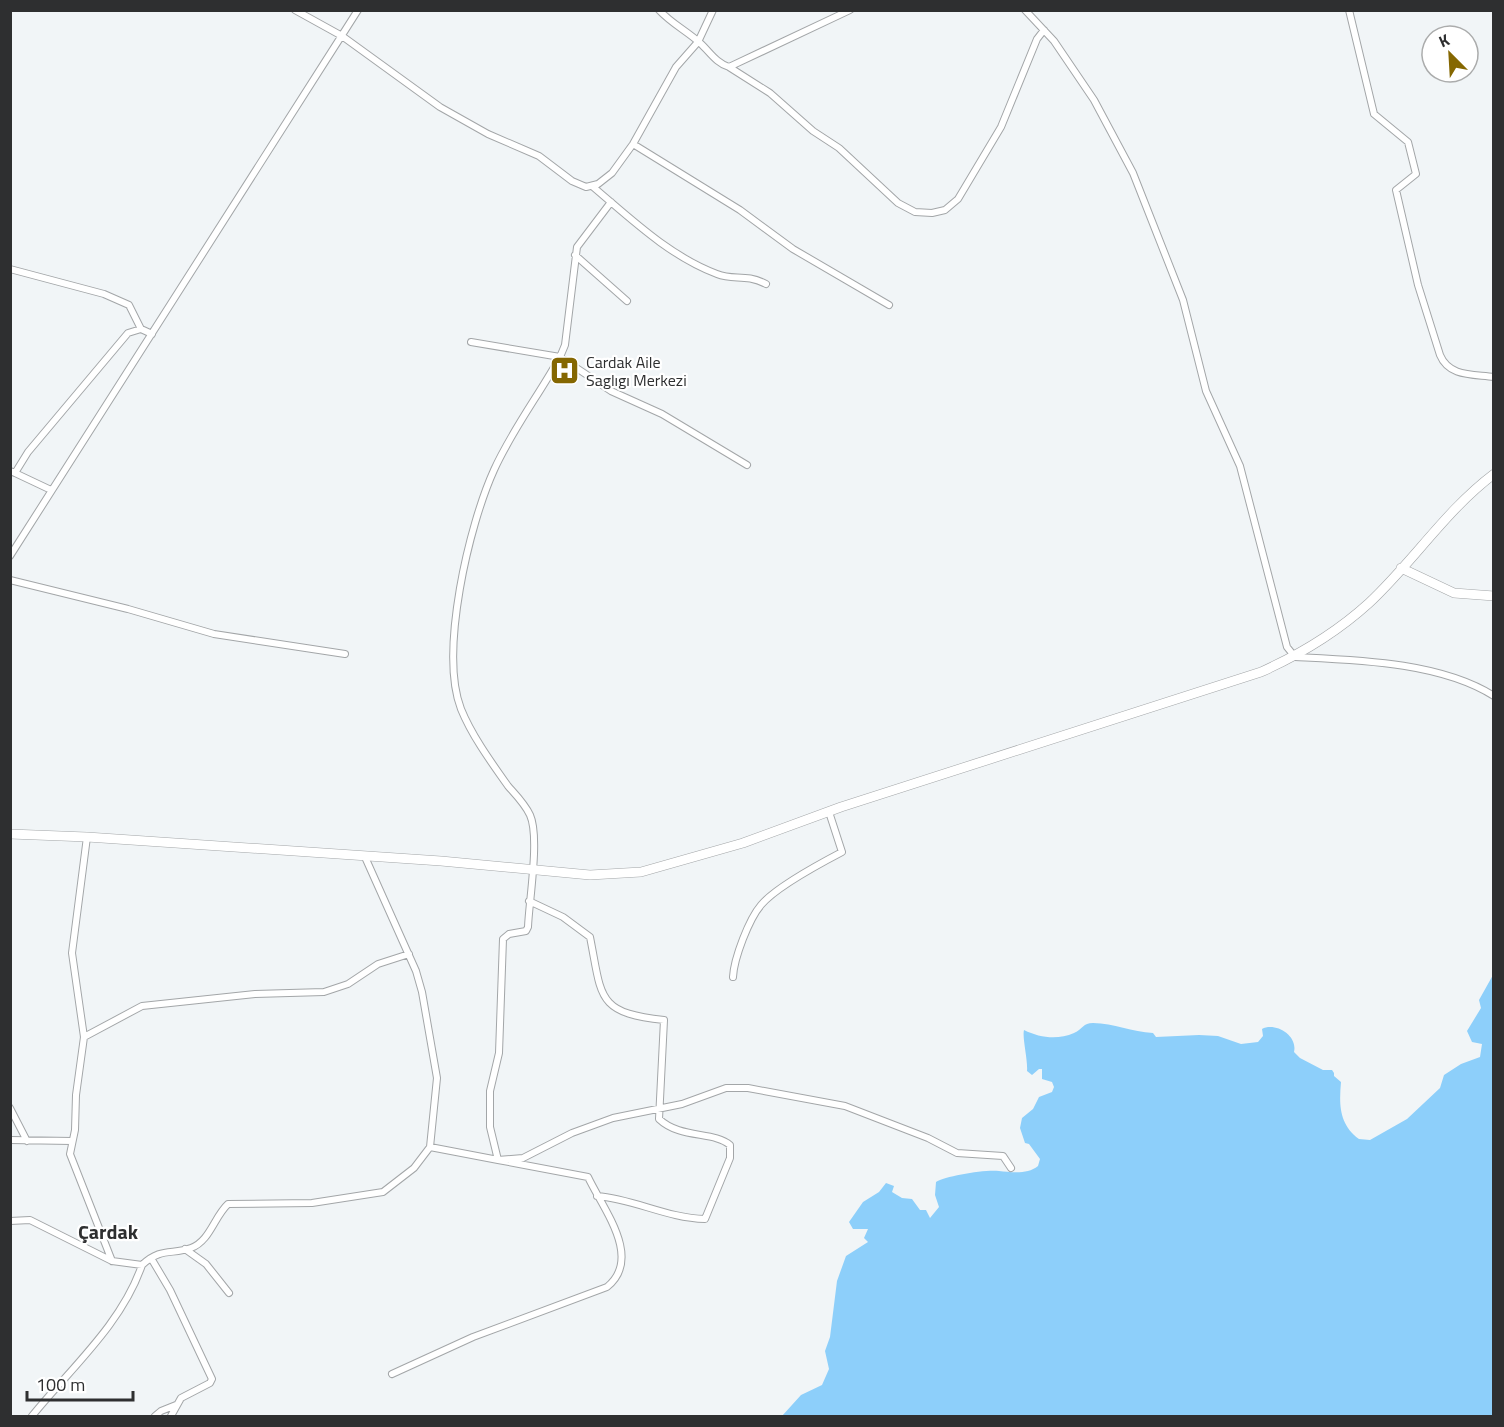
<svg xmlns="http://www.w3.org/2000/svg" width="1504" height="1427" font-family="'Titillium Web',sans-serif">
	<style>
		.green { fill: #8dcffa }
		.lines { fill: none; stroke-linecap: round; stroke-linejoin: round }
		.street-casing { stroke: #a3a6a8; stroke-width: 8 }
		.secondary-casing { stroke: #a3a6a8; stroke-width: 10 }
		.street { stroke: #fff; stroke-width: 6 }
		.secondary { stroke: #fff; stroke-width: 9 }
		.labels { text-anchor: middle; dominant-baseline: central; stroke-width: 4.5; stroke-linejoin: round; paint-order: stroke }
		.poi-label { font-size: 16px; fill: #2e2f30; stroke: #fff; text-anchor: start }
		.quarter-label { font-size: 20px; font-weight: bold; fill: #2e2f30; stroke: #fff }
	</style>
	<rect width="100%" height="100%" fill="#f1f5f7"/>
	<path class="green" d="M1493 975V1416H782L801 1395 822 1385 829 1369 825 1351 830 1337 837 1281 846 1256 868 1242 864 1238 868 1229H853L849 1222 863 1202 879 1192 886 1183 894 1186 892 1192 902 1198 912 1199 920 1210H926L930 1218 939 1207 935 1195 936 1182C945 1176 986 1169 999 1171 1011 1172 1027 1175 1038 1166L1040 1159 1029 1144 1025 1143 1020 1128 1022 1118 1033 1109 1039 1097 1052 1092 1054 1087 1052 1082 1042 1079V1069H1039L1032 1075 1027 1071C1028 1060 1022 1037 1024 1030 1040 1038 1058 1040 1074 1033 1083 1029 1083 1023 1093 1023 1114 1023 1132 1032 1153 1033L1156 1037 1199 1035 1218 1036 1241 1044 1258 1042 1263 1036 1262 1029C1275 1022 1298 1035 1294 1052L1300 1058 1323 1070H1332L1334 1073V1076L1341 1082C1339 1105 1339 1124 1359 1139L1370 1140 1407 1119 1440 1088 1444 1075 1461 1064 1480 1057 1482 1044 1472 1042 1467 1031 1481 1008 1479 1000Z"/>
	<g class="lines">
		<defs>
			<path id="street" d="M295 10 342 36 440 107 488 134 539 156 572 181 586 187 598 184 612 173 633 144 676 67 698 42 713 10
				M659 10C672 24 687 31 700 43 710 52 716 63 729 67L850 10
				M1025 10 1054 41 1094 100 1133 173 1183 300 1206 391 1240 466 1287 647 1295 657C1357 660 1440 662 1494 696
				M1349 10 1374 114 1408 142 1416 174 1396 190 1418 285 1440 355C1449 377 1473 374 1494 377
				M729 67 770 93 813 131 839 148 898 203 915 212 932 213 945 210 958 199 1001 127 1037 39 1044 30
				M633 144 740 210 793 249 889 305
				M592 186C630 218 669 256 717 274 734 281 745 273 766 284
				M575 255 627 301
				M10 269 104 294 129 305 141 329
				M471 342 560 357 611 391 662 414 747 465
				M10 471 15 473 28 452 128 333 141 329 152 334
				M15 473 51 490
				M10 556 358 10
				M10 580 128 609 214 634 345 654
				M87 837 72 953 84 1037 76 1095 75 1130 70 1154 112 1261
				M529 901 563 917 590 937C602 997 596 1013 664 1020L659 1119C680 1139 714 1131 730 1145V1158L705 1219C667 1218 634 1199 597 1196
				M733 977C734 958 749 919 761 905 776 887 821 863 842 852L829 812
				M84 1037 142 1006 255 994 324 992 348 984 378 964 409 954
				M10 1108 27 1141
				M10 1140 72 1141
				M430 1147 498 1160 523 1158 572 1133 613 1118 682 1104 726 1088H748L845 1106 928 1138 957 1153 1003 1156 1011 1168
				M10 1221 30 1220 112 1261 142 1265
				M185 1249 206 1264 229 1293
				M151 1258 170 1290 212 1379 210 1383 181 1398 171 1416
				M392 1374 473 1337 607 1287C643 1258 603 1209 588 1177L498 1160 490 1127V1091L499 1053 503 939 509 934 526 931 528 927C529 901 540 837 530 815 525 804 516 795 508 786 491 762 472 736 461 709 439 652 469 525 494 470 512 430 539 395 560 357L565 345 577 247 611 202
				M32 1416C70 1369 122 1324 142 1265 161 1247 172 1255 191 1248 210 1241 214 1217 228 1204L312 1203 383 1192 414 1168 430 1147 437 1078 422 992 416 971 365 857
				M155 1416 161 1411 176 1405"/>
			<path id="secondary" d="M1401 568 1454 593 1494 596
				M10 834 87 837 441 861 590 875 641 872 743 843 841 807 1261 672C1301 654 1336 633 1369 603 1413 562 1446 510 1494 474"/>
		</defs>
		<use href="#street" class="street-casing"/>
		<use href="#secondary" class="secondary-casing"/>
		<use href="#street" class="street"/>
		<use href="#secondary" class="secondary"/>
	</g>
	<defs>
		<symbol id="hospital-square" viewBox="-11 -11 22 22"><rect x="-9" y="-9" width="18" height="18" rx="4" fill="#856701" stroke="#fff"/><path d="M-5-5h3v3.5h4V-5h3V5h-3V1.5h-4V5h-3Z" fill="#fff"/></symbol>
	</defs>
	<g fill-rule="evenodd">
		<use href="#hospital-square" x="548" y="354" width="33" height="33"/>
	</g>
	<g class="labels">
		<g class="poi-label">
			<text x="586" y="362">Cardak Aile<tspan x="586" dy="18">Saglıgı Merkezi</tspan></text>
		</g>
		<g class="quarter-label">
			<text x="108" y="1231">Çardak</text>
		</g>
	</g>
	<rect width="1504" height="1427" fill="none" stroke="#2e2f30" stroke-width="24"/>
	<g transform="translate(1450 54) rotate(336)"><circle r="28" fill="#ffffff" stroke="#abacac" stroke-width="1.5"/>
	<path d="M0-4.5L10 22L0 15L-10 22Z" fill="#856701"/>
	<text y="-9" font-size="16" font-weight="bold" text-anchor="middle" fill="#2e2f30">K</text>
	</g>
	<path d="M27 1391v9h106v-9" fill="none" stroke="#2e2f30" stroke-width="3"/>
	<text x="36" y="1391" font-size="18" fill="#2e2f30" stroke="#ffffff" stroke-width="4.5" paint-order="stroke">100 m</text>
</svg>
